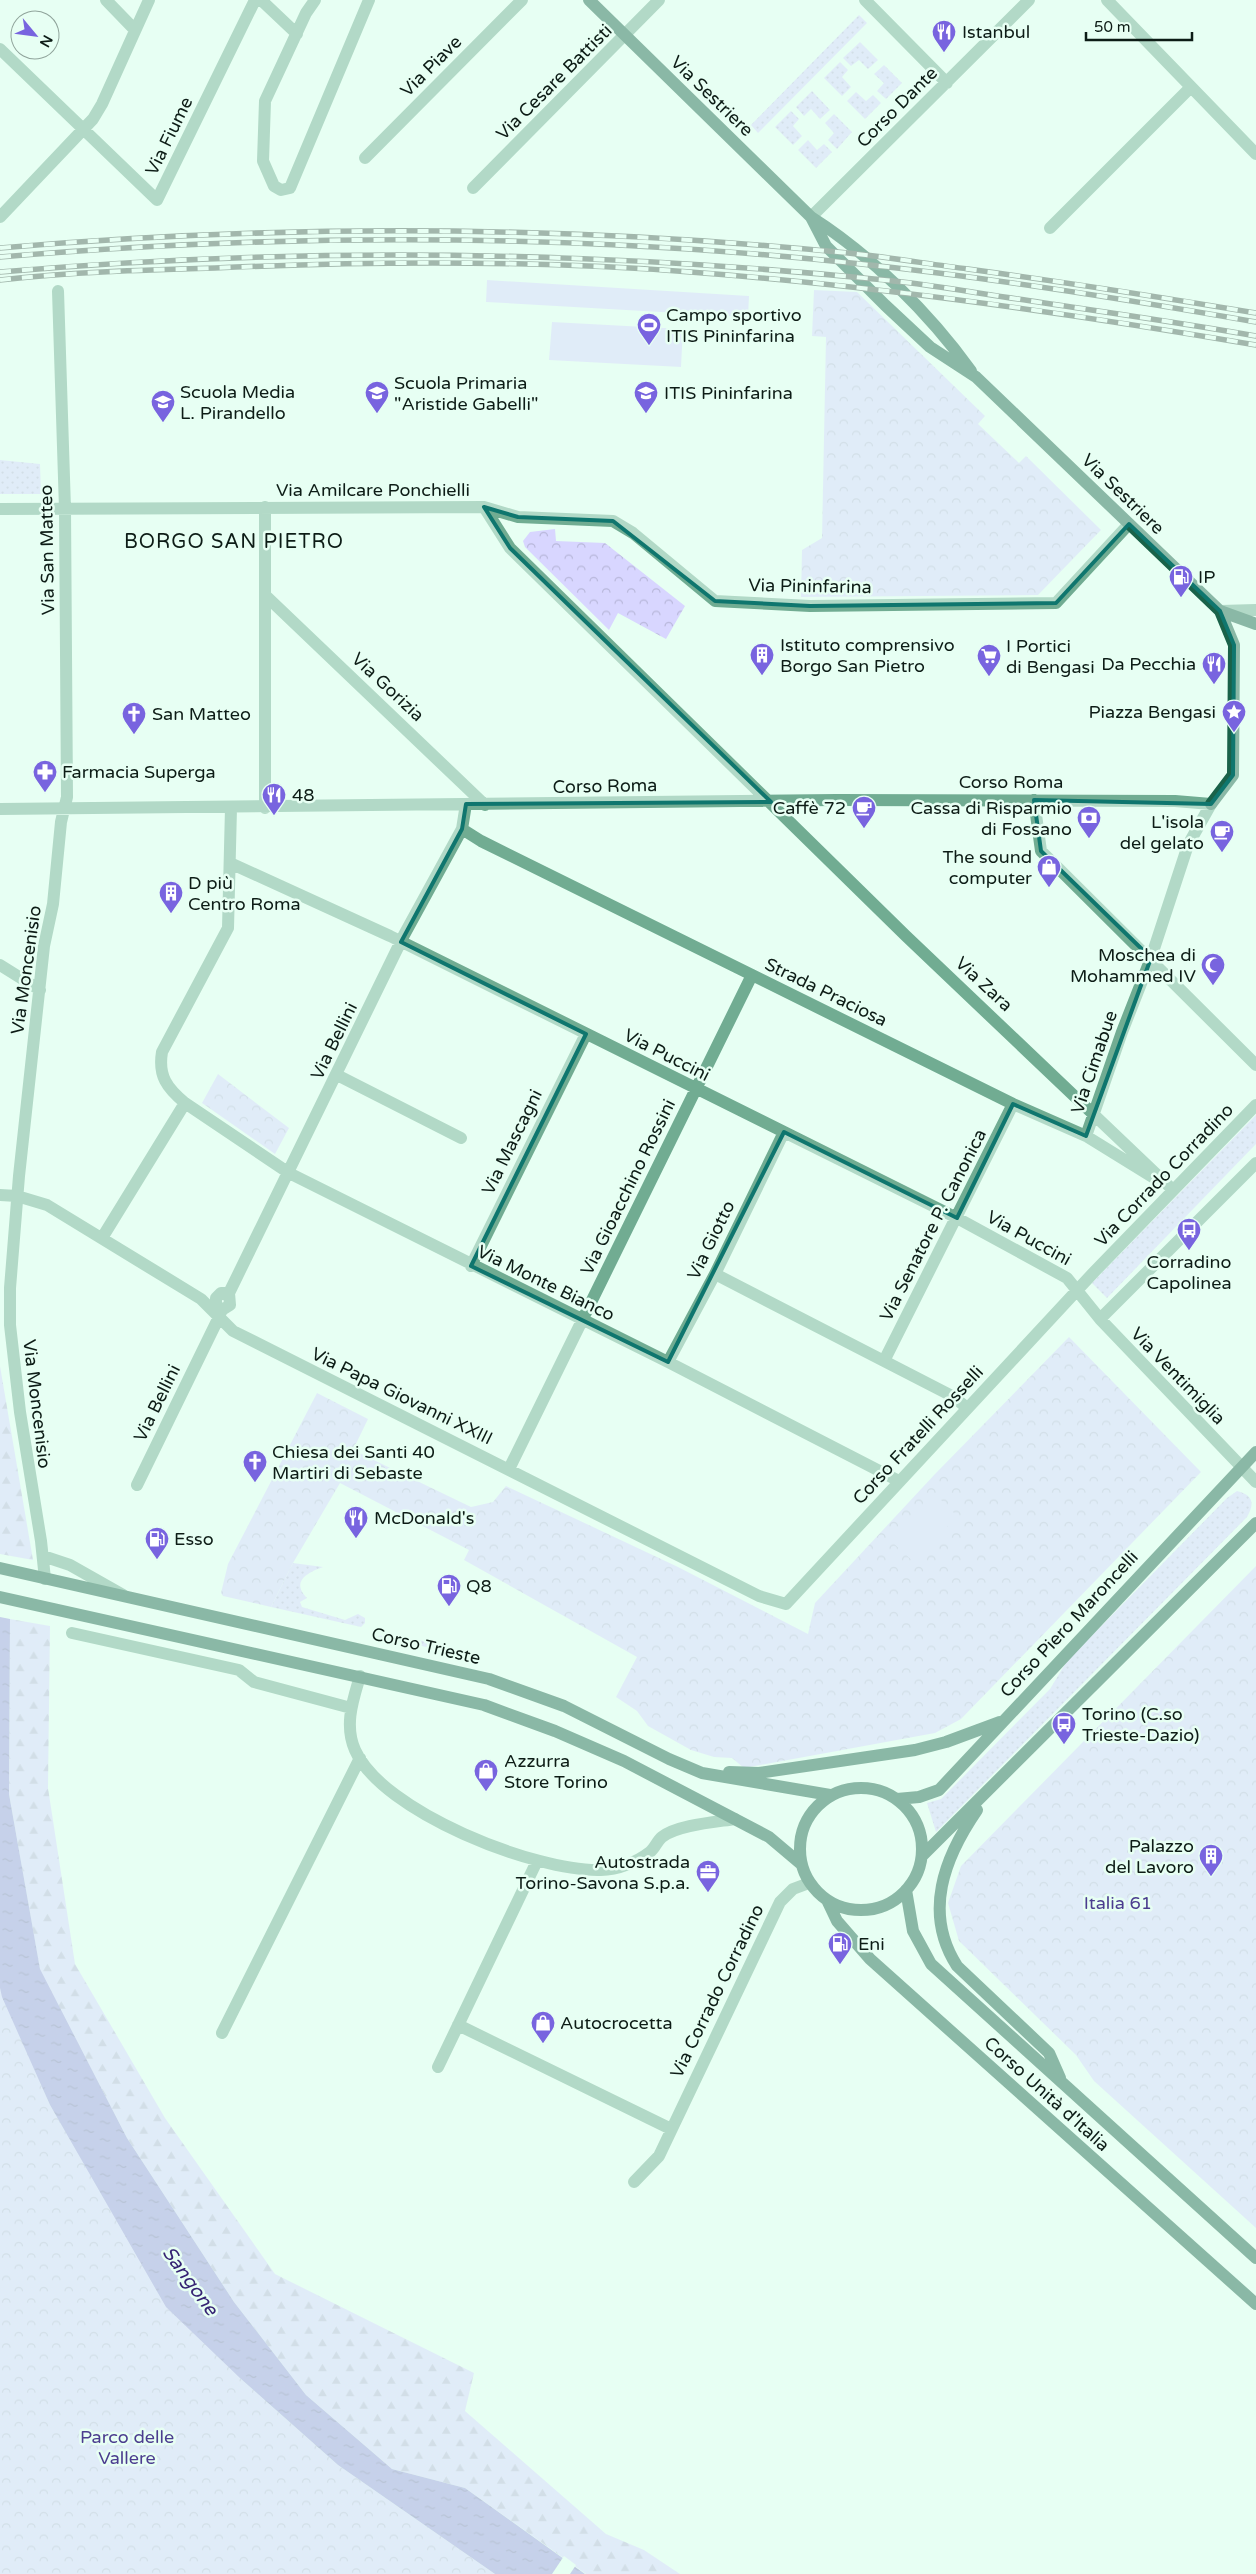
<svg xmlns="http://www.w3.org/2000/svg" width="1256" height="2574" font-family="'Varela Round',sans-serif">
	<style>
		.grass { fill: url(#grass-dots) }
		.forest { fill: url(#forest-firs) }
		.park { fill: url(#park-crowns) }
		.pitch { fill: #d8d6ff }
		.water { fill: url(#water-ripples) }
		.pier { fill: #e7fff3 }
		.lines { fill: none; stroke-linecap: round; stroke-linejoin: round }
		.minor { stroke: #71ac92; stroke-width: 12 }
		.major { stroke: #1a6249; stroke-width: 12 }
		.rail-casing { stroke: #4e6058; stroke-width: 5.5 }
		.rail { stroke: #e7fff3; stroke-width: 4; stroke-dasharray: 11; stroke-linecap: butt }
		.marked { fill: none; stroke: #0f766e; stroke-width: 4; stroke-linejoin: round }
		.labels { text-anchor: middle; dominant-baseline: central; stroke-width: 5; stroke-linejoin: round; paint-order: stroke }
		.poi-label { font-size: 18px; fill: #0d1c16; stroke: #e7fff3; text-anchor: start }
		.street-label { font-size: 18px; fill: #0d1c16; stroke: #e7fff3 }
		.park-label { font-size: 18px; fill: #4b3d8f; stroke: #e7fff3 }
		.water-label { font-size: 19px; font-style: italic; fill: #352373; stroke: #e7fff3 }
		.quarter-label { font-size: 20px; letter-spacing: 1px; fill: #0d1c16; stroke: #e7fff3 }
	</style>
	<defs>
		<pattern id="grass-dots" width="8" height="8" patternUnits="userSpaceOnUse" patternTransform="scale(1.25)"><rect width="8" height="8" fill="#d8d6ff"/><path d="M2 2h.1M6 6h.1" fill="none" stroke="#b8b7da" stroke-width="1.8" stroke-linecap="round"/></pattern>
		<pattern id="forest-firs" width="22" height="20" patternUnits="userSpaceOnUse" patternTransform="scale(1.25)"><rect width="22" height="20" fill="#d8d6ff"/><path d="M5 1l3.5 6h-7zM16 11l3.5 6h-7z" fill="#b8b7da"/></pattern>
		<pattern id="park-crowns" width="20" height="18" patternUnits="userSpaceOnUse" patternTransform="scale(1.25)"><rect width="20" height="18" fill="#d8d6ff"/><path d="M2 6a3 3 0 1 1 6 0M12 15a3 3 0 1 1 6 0" fill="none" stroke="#b8b7da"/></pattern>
		<pattern id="water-ripples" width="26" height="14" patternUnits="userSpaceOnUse" patternTransform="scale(1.25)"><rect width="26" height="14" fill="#9e99df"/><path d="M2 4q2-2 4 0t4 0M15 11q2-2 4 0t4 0" fill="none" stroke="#7f7cb4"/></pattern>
	</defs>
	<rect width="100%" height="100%" fill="#e7fff3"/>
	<path class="grass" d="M859 15 867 23 758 133 751 125Z
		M860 42 878 60 868 69 859 60 851 66 843 58Z
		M840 62 848 70 842 77 851 87 842 96 824 78Z
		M884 65 902 83 886 99 877 91 884 83 874 74Z
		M812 91 830 110 820 119 811 109 804 116 796 107Z
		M856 92 866 101 873 95 881 103 865 119 847 101Z
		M791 111 799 119 793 126 802 136 793 145 775 127Z
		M834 114 852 132 837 149 828 140 834 133 825 123Z
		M808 140 817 150 824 144 832 152 816 168 798 150Z
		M0 460 40 464 41 494H0Z
		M1256 1115V1144L1107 1298 1092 1283Z
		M1237 1491C1253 1495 1255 1503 1247 1517L936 1832 927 1803 941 1799 945 1795 1050 1689 1067 1661 1227 1498Z
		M293 1563 323 1567C309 1572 290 1581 307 1598L300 1602 302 1607 345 1620 358 1614 365 1618V1623L361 1627 271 1607Z
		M396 1635 441 1645 471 1657 377 1636Z"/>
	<path class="forest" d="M0 1366 33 1560 0 1554Z
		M10 1619 50 1626 48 1788 75 1964 165 2118 275 2274 474 2373 465 2411 606 2534 644 2550 680 2574H586L465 2488 392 2469 306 2395 234 2302 127 2138 40 1970 9 1794Z"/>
	<path class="park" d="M814 290 857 292 985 416 978 424 1019 463 1026 456 1101 530 1038 595 801 597 802 550 822 538 826 337 812 336Z
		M555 529 556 541 605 543 685 606 666 639 618 613 609 630 525 547 523 541 530 532Z
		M218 1074 289 1128 275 1154 202 1103Z
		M1069 1337 1201 1472 961 1719 935 1733 744 1768 732 1758 714 1757 691 1750 648 1726 637 1711 616 1697 637 1657 464 1560 469 1550 340 1483 293 1563 271 1607 223 1596 221 1593 228 1564 317 1393 368 1419 353 1450 471 1507 493 1502 506 1486 678 1567 808 1634 815 1603 935 1474Z
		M1256 1566V2228L1094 2081 1076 2055 959 1941 948 1903 961 1866Z
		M0 1988 50 2105 108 2203 241 2379 338 2465 495 2574H0Z"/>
	<path class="pitch" d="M487 280 749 296 748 317 486 302Z
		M552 322 683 329 681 367 549 360Z
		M934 1493 957 1516 914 1562 890 1540Z"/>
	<path class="water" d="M0 1617 10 1619 9 1794 40 1969 127 2138 234 2302 306 2395 392 2469 465 2488 585 2574H495L338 2465 241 2379 166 2307 50 2105 2 1997 0 1988Z"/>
	<path class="pier" d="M564 2556 576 2565 570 2574H552Z"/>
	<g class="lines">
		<path class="minor" d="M106 0 135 30
			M261 0 297 34
			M315 0 306 13 265 101 263 161 274 186 281 190 290 188 369 0
			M865 0 947 83
			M1107 0 1256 154
			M0 49 157 200 255 0
			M365 158 522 0
			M473 188 659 0
			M0 217 93 119 102 104 149 0
			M811 217 1029 0
			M1050 228 1191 87
			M265 507V808
			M484 507 510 548 906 936 1173 1190
			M0 509 484 507 518 517 613 521 633 533 715 601 810 606 1056 603 1129 524
			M265 595 485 805
			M1221 611 1256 610
			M1034 800 1041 851 1256 1065
			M231 808 228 928 162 1052C158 1076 167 1088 185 1103L289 1173 668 1362 899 1481
			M0 809 837 800 1175 801 1211 804 1188 845 1151 958 1122 1032 1086 1136
			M462 829 481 841 1013 1104 1086 1136 1154 1178
			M230 863 390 936 957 1218 1067 1278 1100 1319 1256 1482
			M0 965 40 990
			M337 1075 461 1138
			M0 1195 17 1196 47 1205 201 1299 233 1331 759 1596 786 1604 1095 1271 1256 1105
			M102 1238 185 1103
			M471 1266 586 1034
			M715 1274 954 1397 967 1408
			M222 1310 216 1305V1298L221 1293H229
			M1100 1319 1256 1163
			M884 1361 1013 1104
			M668 1362 715 1274 784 1132
			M509 1469 752 975
			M137 1485 219 1317 222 1310 230 1305 229 1293 404 935 462 829 466 804
			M43 1556 70 1565 123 1595
			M45 1579 41 1541 20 1412 10 1325V1288L19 1176 44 946 53 904 61 822 67 797 65 509 58 291
			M72 1633 239 1670 254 1682 351 1708
			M360 1676C353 1700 344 1725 355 1750 382 1812 536 1872 601 1870 618 1870 637 1862 650 1852 655 1848 657 1841 662 1837 677 1825 716 1822 735 1819
			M458 2025 671 2129
			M222 2033 360 1758
			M438 2067 537 1861
			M634 2182 659 2156 780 1902 793 1889 809 1883"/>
		<path class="major" d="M589 0 811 217C871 255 930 314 971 371
			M811 217 826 246 885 305 930 347 976 377 1220 611 1234 645 1233 775 1211 804
			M1220 611 1256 624
			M0 1568 489 1679 564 1706 669 1759 702 1773 830 1795
			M0 1597 484 1705 555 1731 624 1761 769 1837 801 1864
			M729 1772 759 1773 915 1750 946 1742 1000 1722
			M800 1849a61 61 0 1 1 122 0a61 61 0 1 1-122 0Z
			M897 1799 919 1797 939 1790 1256 1452
			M977 1810C944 1858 923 1913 957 1966L1049 2053 1060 2078
			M922 1856 1256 1523
			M906 1890 913 1931 931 1964 1256 2258
			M827 1900 837 1921 870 1959 1256 2304"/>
		<defs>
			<path id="rail" d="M0 248C281 224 567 225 848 253 888 257 928 264 968 269 1064 282 1160 297 1256 313
				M0 257C285 233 576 233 861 264 993 278 1125 299 1256 322
				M0 272C291 247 583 250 874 279 922 283 970 292 1018 299 1097 311 1177 322 1256 336
				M0 280C71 272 143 270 215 268 373 261 533 260 690 272 880 286 1068 313 1256 345"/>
		</defs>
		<use href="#rail" class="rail-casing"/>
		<use href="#rail" class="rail"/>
	</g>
	<path d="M0 0H1256V2574H0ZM484 507 518 517 613 521 715 601 810 606 1056 603 1129 524 1220 611 1234 645 1233 775 1211 804 1034 800 1041 851 1151 958 1086 1136 1013 1104 957 1218 784 1132 668 1362 471 1266 586 1034 401 942 462 829 466 804 771 802 510 548Z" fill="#e7fff3" fill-opacity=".55" fill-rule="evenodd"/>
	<path class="marked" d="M484 507 518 517 613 521 715 601 810 606 1056 603 1129 524 1220 611 1234 645 1233 775 1211 804 1034 800 1041 851 1151 958 1086 1136 1013 1104 957 1218 784 1132 668 1362 471 1266 586 1034 401 942 462 829 466 804 771 802 510 548Z"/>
	<defs>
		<symbol id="restaurant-pin" viewBox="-11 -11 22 30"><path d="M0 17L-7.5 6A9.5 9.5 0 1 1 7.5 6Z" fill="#7864df" stroke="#e7fff3"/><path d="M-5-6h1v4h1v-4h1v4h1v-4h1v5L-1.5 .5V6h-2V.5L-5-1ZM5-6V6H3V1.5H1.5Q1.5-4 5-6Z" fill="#fff"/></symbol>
		<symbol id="stadium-pin" viewBox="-11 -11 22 30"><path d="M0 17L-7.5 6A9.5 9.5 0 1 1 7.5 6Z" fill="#7864df" stroke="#e7fff3"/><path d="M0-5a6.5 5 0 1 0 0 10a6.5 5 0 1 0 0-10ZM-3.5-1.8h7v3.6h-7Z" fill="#fff"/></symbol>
		<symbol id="school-pin" viewBox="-11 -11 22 30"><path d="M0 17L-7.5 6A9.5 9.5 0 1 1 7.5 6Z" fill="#7864df" stroke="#e7fff3"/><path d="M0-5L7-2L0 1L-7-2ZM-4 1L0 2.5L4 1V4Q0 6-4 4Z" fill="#fff"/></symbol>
		<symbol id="fuel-pin" viewBox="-11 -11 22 30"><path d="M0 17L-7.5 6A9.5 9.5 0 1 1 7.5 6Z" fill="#7864df" stroke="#e7fff3"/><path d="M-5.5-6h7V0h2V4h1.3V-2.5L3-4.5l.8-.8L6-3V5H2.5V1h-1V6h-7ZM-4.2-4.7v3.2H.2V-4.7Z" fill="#fff"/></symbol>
		<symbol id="building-pin" viewBox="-11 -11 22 30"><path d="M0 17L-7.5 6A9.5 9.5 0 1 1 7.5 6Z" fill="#7864df" stroke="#e7fff3"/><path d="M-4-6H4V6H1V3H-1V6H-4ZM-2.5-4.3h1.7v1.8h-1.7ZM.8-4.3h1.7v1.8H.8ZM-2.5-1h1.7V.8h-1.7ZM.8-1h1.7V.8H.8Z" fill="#fff"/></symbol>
		<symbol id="supermarket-pin" viewBox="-11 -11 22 30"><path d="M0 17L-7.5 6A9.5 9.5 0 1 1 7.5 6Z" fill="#7864df" stroke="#e7fff3"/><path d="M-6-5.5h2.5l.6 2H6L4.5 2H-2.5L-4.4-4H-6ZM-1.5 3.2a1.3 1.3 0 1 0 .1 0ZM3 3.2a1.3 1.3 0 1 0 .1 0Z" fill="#fff"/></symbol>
		<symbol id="sight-pin" viewBox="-11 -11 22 30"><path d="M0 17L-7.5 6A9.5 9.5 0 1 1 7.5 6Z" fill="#7864df" stroke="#e7fff3"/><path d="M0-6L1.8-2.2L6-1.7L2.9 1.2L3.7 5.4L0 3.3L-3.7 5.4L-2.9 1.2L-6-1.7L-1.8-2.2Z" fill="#fff"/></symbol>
		<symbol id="church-pin" viewBox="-11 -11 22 30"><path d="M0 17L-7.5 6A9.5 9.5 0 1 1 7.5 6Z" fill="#7864df" stroke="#e7fff3"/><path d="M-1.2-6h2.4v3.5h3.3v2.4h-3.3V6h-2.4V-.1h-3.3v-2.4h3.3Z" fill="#fff"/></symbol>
		<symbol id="pharmacy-pin" viewBox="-11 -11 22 30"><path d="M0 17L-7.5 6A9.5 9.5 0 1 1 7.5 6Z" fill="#7864df" stroke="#e7fff3"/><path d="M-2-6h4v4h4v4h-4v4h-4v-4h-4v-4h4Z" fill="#fff"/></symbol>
		<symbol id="cafe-pin" viewBox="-11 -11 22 30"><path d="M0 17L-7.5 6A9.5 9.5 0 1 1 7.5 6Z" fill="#7864df" stroke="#e7fff3"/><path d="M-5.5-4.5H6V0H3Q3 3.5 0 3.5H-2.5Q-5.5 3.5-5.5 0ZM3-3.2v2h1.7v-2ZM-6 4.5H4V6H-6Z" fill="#fff"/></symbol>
		<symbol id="bank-pin" viewBox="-11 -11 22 30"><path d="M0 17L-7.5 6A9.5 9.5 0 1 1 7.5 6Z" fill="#7864df" stroke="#e7fff3"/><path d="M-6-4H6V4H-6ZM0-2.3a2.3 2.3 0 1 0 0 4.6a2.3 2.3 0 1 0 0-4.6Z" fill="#fff"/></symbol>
		<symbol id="shop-pin" viewBox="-11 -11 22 30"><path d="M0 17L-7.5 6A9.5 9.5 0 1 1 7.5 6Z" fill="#7864df" stroke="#e7fff3"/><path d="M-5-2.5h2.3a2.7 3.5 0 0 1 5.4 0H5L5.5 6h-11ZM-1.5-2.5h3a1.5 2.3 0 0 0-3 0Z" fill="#fff"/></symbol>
		<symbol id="mosque-pin" viewBox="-11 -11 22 30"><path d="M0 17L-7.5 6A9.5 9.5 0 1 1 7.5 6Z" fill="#7864df" stroke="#e7fff3"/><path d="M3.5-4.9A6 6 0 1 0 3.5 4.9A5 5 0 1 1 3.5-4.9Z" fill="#fff"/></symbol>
		<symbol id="bus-pin" viewBox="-11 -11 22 30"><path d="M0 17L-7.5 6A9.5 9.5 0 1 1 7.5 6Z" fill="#7864df" stroke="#e7fff3"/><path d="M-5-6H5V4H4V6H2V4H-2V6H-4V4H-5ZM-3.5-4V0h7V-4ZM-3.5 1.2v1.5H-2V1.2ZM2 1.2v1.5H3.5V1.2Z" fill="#fff"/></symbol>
		<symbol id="office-pin" viewBox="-11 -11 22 30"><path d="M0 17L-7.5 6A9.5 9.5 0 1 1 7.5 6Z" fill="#7864df" stroke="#e7fff3"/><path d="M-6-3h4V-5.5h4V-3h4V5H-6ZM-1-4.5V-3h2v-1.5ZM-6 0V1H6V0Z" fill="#fff"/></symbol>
	</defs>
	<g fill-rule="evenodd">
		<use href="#restaurant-pin" x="930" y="18" width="28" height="38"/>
		<use href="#stadium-pin" x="635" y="311" width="28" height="38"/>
		<use href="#school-pin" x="363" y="379" width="28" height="38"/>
		<use href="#school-pin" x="632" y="379" width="28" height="38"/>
		<use href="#school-pin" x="149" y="388" width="28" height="38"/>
		<use href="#fuel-pin" x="1167" y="563" width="28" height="38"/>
		<use href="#building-pin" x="748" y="641" width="28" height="38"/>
		<use href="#supermarket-pin" x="975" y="642" width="28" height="38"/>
		<use href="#restaurant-pin" x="1200" y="650" width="28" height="38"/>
		<use href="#sight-pin" x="1220" y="698" width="28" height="38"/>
		<use href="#church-pin" x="120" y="700" width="28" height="38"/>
		<use href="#pharmacy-pin" x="31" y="758" width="28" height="38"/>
		<use href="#restaurant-pin" x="260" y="781" width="28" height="38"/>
		<use href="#cafe-pin" x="850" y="794" width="28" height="38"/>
		<use href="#bank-pin" x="1075" y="804" width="28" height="38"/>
		<use href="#cafe-pin" x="1208" y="818" width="28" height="38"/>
		<use href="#shop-pin" x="1035" y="853" width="28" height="38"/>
		<use href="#building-pin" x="157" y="879" width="28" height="38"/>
		<use href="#mosque-pin" x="1199" y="951" width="28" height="38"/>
		<use href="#bus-pin" x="1175" y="1216" width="28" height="38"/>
		<use href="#church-pin" x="241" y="1448" width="28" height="38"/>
		<use href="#restaurant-pin" x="342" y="1504" width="28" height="38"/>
		<use href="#fuel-pin" x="143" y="1525" width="28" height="38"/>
		<use href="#fuel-pin" x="435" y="1572" width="28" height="38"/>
		<use href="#bus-pin" x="1050" y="1710" width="28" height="38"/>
		<use href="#shop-pin" x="472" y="1757" width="28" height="38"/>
		<use href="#building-pin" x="1197" y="1842" width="28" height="38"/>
		<use href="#office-pin" x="694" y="1858" width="28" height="38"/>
		<use href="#fuel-pin" x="826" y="1930" width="28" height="38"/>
		<use href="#shop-pin" x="529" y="2009" width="28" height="38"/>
	</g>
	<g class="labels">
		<g class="poi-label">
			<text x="962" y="32">Istanbul</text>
			<text x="666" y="315">Campo sportivo<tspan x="666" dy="21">ITIS Pininfarina</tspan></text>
			<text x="394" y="383">Scuola Primaria<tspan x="394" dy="21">"Aristide Gabelli"</tspan></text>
			<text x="180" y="392">Scuola Media<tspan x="180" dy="21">L. Pirandello</tspan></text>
			<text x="664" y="393">ITIS Pininfarina</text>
			<text x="1198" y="577">IP</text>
			<text x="780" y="645">Istituto comprensivo<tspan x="780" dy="21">Borgo San Pietro</tspan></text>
			<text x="1006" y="646">I Portici<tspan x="1006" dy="21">di Bengasi</tspan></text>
			<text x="1196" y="664" text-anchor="end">Da Pecchia</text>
			<text x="1216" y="712" text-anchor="end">Piazza Bengasi</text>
			<text x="152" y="714">San Matteo</text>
			<text x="62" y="772">Farmacia Superga</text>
			<text x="292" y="795">48</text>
			<text x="846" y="808" text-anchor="end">Caffè 72</text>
			<text x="1072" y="808" text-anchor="end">Cassa di Risparmio<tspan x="1072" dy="21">di Fossano</tspan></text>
			<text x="1204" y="822" text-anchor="end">L'isola<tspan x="1204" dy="21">del gelato</tspan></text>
			<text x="1032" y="857" text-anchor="end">The sound<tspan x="1032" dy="21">computer</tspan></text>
			<text x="188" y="883">D più<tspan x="188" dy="21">Centro Roma</tspan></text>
			<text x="1196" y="955" text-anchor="end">Moschea di<tspan x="1196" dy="21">Mohammed IV</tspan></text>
			<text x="1189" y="1262" text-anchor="middle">Corradino<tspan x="1189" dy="21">Capolinea</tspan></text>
			<text x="272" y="1452">Chiesa dei Santi 40<tspan x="272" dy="21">Martiri di Sebaste</tspan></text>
			<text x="374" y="1518">McDonald's</text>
			<text x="174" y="1539">Esso</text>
			<text x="466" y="1586">Q8</text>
			<text x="1082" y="1714">Torino (C.so<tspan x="1082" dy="21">Trieste-Dazio)</tspan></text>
			<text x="504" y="1761">Azzurra<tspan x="504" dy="21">Store Torino</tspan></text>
			<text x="1194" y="1846" text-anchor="end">Palazzo<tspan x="1194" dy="21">del Lavoro</tspan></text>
			<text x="690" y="1862" text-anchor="end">Autostrada<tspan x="690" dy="21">Torino-Savona S.p.a.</tspan></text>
			<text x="858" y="1944">Eni</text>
			<text x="560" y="2023">Autocrocetta</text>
		</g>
		<g class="street-label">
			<text transform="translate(431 66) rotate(-45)">Via Piave</text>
			<text transform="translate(554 82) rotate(-45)">Via Cesare Battisti</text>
			<text transform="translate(712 96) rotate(44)">Via Sestriere</text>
			<text transform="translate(897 107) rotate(-45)">Corso Dante</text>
			<text transform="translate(169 136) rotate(-64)">Via Fiume</text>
			<text x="373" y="490">Via Amilcare Ponchielli</text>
			<text transform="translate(1123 494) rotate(44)">Via Sestriere</text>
			<text transform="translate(47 550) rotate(-91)">Via San Matteo</text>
			<text transform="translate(810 586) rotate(1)">Via Pininfarina</text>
			<text transform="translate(388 687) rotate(43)">Via Gorizia</text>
			<text x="1011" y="782">Corso Roma</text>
			<text transform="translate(605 786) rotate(-1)">Corso Roma</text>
			<text transform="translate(26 970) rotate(-82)">Via Moncenisio</text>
			<text transform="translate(984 984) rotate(43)">Via Zara</text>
			<text transform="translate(826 992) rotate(26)">Strada Praciosa</text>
			<text transform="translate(334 1041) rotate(-64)">Via Bellini</text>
			<text transform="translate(667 1055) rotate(27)">Via Puccini</text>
			<text transform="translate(1094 1062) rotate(-71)">Via Cimabue</text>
			<text transform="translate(512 1142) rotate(-64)">Via Mascagni</text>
			<text transform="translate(1164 1175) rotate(-46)">Via Corrado Corradino</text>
			<text transform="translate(628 1187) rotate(-64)">Via Gioacchino Rossini</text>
			<text transform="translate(933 1225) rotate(-63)">Via Senatore P. Canonica</text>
			<text transform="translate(1029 1238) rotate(29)">Via Puccini</text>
			<text transform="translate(711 1240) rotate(-64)">Via Giotto</text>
			<text transform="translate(546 1283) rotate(26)">Via Monte Bianco</text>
			<text transform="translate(1178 1376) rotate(46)">Via Ventimiglia</text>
			<text transform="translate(402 1396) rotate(26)">Via Papa Giovanni XXIII</text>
			<text transform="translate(157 1403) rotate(-64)">Via Bellini</text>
			<text transform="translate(37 1404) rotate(83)">Via Moncenisio</text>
			<text transform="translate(918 1435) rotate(-47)">Corso Fratelli Rosselli</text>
			<text transform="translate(1069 1624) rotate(-47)">Corso Piero Maroncelli</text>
			<text transform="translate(426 1646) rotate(13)">Corso Trieste</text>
			<text transform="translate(717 1991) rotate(-64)">Via Corrado Corradino</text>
			<text transform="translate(1047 2094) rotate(42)">Corso Unità d'Italia</text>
		</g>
		<g class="park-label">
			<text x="1118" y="1903">Italia 61</text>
			<text x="127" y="2437">Parco delle<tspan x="127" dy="21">Vallere</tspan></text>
		</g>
		<g class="water-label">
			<text transform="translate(190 2281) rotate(54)">Sangone</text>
		</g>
		<g class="quarter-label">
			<text x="234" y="542">BORGO SAN PIETRO</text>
		</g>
	</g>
	<g transform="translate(35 35) rotate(119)"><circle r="24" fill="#e7fff3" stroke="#90a49b"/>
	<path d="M0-4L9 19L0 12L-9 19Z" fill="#7864df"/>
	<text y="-8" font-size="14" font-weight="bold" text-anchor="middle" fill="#0d1c16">N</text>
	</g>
	<path d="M1086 32v8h106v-8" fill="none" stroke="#0d1c16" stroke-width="2.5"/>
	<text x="1094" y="32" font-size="15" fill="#0d1c16" stroke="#e7fff3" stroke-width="4" paint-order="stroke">50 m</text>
</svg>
